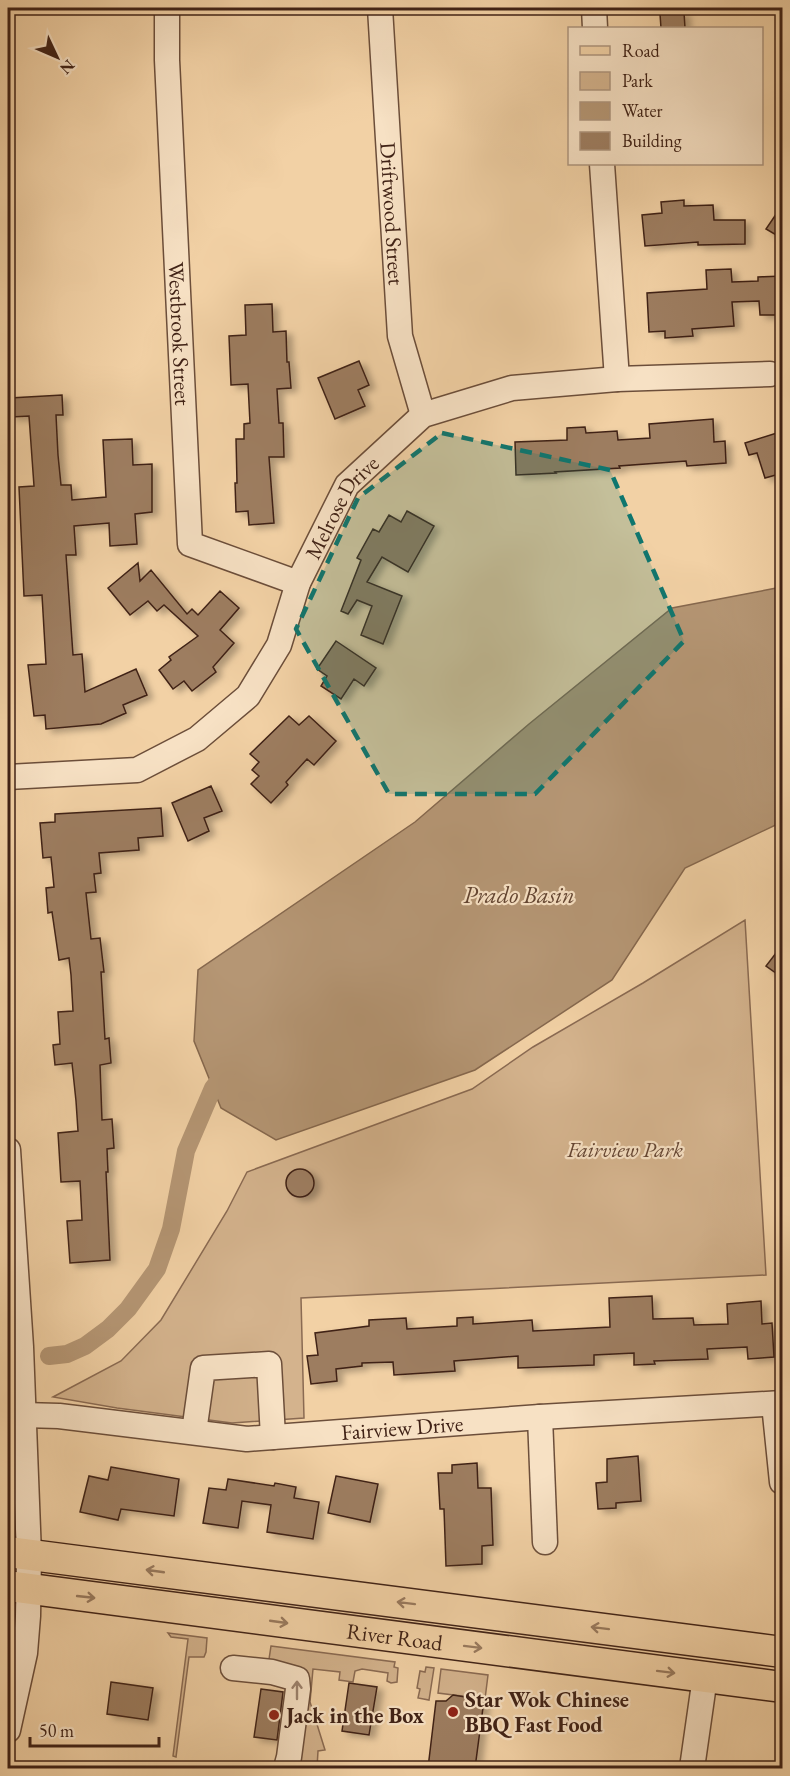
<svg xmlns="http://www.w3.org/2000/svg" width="790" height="1776" font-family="'EB Garamond',serif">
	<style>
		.green { fill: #d4b38d; stroke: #8a6a52; stroke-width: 1.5 }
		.water { fill: #b59674; stroke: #86684e; stroke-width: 1.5 }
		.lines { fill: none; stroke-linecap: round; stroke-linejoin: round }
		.canal { stroke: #b59674; stroke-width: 18 }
		.building { fill: #9d7d60; stroke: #402216; stroke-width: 1.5; filter: url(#shadow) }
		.minor-casing { stroke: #6c4e3a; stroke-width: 27 }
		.major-casing { stroke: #402216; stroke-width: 33 }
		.minor { stroke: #f7e1c4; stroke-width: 24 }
		.major { stroke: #f2d1a5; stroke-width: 30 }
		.oneway { stroke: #997a5e }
		.oneway2 { stroke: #9c826d }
		.marked { fill: #0f766e; fill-opacity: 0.2; stroke: #0f766e; stroke-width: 4.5; stroke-dasharray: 12 8; stroke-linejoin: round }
		.poi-dot { fill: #8f2418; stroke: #f7e1c4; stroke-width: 2 }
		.labels { text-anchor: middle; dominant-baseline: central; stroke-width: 4.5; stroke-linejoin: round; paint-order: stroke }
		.street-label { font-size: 22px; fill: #402216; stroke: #f7e1c4 }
		.park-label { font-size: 22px; font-style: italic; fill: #654634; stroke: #f7e1c4 }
		.poi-label { font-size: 22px; font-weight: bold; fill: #402216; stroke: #f7e1c4; text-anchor: start }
		.water-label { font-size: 24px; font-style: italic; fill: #634532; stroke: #f7e1c4 }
	</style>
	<defs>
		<filter id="shadow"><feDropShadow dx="6" dy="3.5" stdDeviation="3" flood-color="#0004"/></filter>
	</defs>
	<rect width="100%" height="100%" fill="#f2d1a5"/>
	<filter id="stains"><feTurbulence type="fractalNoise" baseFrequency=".00333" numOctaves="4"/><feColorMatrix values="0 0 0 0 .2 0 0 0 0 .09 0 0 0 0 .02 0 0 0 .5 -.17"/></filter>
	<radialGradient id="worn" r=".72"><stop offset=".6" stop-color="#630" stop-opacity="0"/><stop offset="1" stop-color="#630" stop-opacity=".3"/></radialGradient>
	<path class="green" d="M745 920 766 1275 301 1298 304 1418 232 1423 117 1408 53 1397 121 1361 161 1320 227 1211 247 1172 472 1089 533 1047 643 983Z
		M168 1633 207 1638 206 1652 204 1657H189L176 1757 173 1756 188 1639 171 1637Z
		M271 1646 395 1662 394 1667 398 1668 397 1682 391 1683 387 1681 388 1673 362 1669 355 1671 353 1682 339 1680 340 1672 313 1669 310 1702 325 1750 318 1751 317 1768H291L301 1691 268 1666Z
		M426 1667 434 1668 429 1700 418 1698 420 1689 417 1688 420 1671 425 1672Z
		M441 1669 488 1675 485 1699 438 1693Z"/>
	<path class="water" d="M782 587V822L685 868 612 980 475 1070 276 1140 221 1108 194 1041 198 970 415 822 529 724 672 608Z"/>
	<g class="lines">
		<path class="canal" d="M49 1356 67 1354 85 1346 108 1329 128 1309 157 1269 171 1229 186 1151 213 1088 228 1069"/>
	</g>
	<path class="building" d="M684 12 685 28H661L660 14Z
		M684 200V206L713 205 714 220H745V244L698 245V242L645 246 642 215 662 213 661 202Z
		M783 204V239L766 229Z
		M731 269 732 282 758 281V277L783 276V315H760L759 301 732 302 734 326 692 329 693 336 665 338V331L649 332 647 293 707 289 706 270Z
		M272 304 273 332 286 331 287 362H289L291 388 277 389 279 423H283L284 457H269L274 523 249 525 248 511 236 512 235 483H237L236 439H244V424L250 423 248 384 231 385 229 336 246 335 245 305Z
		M359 361 369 385 358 390 365 406 335 419 318 378Z
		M62 395 63 415H56L58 455 61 485H71L72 500 106 497 103 440 132 439 133 465 152 464V512L135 514 137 544 110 546 109 523 74 526 76 555H66L73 655 82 654 85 692 136 669 147 695 123 705 126 713 101 724 46 729 45 715 34 716 28 665 46 664 42 595 24 596 19 487 34 486 29 416 11 417 10 398Z
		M713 419 714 442 725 441 726 463 687 466 686 461 619 466 620 468 555 472 556 473 516 475 515 442 567 440V428L585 427 586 433 617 431 618 440 650 438 649 424Z
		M783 431V473L765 478 757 453 749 455 745 443Z
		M407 511 434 526 408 572 382 557 367 582 402 596 383 644 361 635 372 606 357 600 348 614 341 611 361 560 357 558 373 529 379 532 389 515 401 522Z
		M138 563 140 581 151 570 187 614 192 609 198 615 220 591 239 608 220 630 234 643 213 667 216 672 192 691 184 681 173 689 159 670 171 660 169 657 198 636 164 605 157 611 148 601 130 615 108 588Z
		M336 641 376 668 364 686 354 679 341 699 321 686 327 676 317 669Z
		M289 716 299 725 309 716 336 741 314 765 307 759 286 782 288 785 271 803 251 784 259 776 252 770 259 762 250 754Z
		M211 786 222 811 204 818 209 831 188 841 172 803Z
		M161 808 163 836 138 838 139 850 99 853 101 873 94 874 96 892 86 893 91 939 100 938 104 972H101L105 1039 109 1038 111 1063 100 1065 102 1120 112 1119 114 1148 107 1149 108 1172H106L110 1260 70 1263 67 1221 82 1220 80 1181 61 1182 58 1133 78 1131 76 1101 72 1063 55 1065 53 1045 60 1044 58 1012 73 1011 71 975 69 958 59 960 52 912 48 913 46 888 54 887 51 857 43 858 40 823 55 822V814Z
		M783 944V978L766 966Z
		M286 1183a14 14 0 1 1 28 0a14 14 0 1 1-28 0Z
		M652 1296 653 1319 693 1318 694 1325 728 1324 727 1304 761 1301 762 1324 772 1323 774 1357 748 1359 747 1347 707 1349 708 1359 654 1361 655 1364 634 1365V1353L594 1355V1365L518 1368V1356L454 1361 455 1371 394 1375 393 1362 362 1363V1366L336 1369 337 1381 311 1384 307 1356 318 1355 315 1333 369 1326V1320L406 1318 407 1329 457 1326V1318L473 1317V1324L532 1320 533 1331 610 1327 609 1298Z
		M638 1456 641 1501 616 1503V1508L598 1509 596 1483 607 1482V1459Z
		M477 1463 478 1488H491L493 1545 482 1546V1564L446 1566 444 1509H440L438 1473H452V1465Z
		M111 1467 179 1479 174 1516 121 1509 118 1520 80 1512 89 1476 108 1480Z
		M336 1476 378 1484 370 1522 328 1513Z
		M228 1479 274 1486 275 1483 296 1487 294 1498 319 1502 313 1539 267 1532 271 1505 242 1501 238 1528 203 1523 209 1488 226 1490Z
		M111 1682 153 1688 148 1720 107 1714Z
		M349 1683 377 1687 369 1735 342 1731Z
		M261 1689 283 1692 277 1740 254 1737Z
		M453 1695 484 1700 475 1768H428L436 1701H446Z"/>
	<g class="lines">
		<defs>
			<g id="minor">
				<path id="s1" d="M167 8V60L190 544 298 583"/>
				<path id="s2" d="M380 8 400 336 423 415"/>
				<path d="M594 8 595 28"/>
				<path d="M602 164 617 379"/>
				<path id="s3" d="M8 777 137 770 197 739 248 696 279 645 298 583 347 485 423 415 512 388 617 379 770 374"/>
				<path d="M8 1150 21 1347 29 1555 28 1616 25 1653 8 1730"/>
				<path d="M774 1404 782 1482"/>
				<path id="s4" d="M23 1415 59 1416 247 1439 540 1417 782 1403"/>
				<path d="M540 1417 545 1542"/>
				<path d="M194 1432 203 1368 269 1364 273 1437"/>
				<path d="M233 1668 272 1672 297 1679 298 1689 289 1757 286 1768"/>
				<path d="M692 1768 705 1677"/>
			</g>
			<g id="major">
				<path d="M8 1552 782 1652"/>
				<path id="s5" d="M8 1586 782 1687"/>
			</g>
		</defs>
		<use href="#minor" class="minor-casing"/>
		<use href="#major" class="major-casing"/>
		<use href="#minor" class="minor"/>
		<use href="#major" class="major"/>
	</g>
	<defs><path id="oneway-shaft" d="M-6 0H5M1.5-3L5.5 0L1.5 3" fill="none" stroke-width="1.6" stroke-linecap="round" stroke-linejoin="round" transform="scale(1.5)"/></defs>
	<g class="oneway">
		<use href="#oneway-shaft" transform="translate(155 1571) rotate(-172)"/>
		<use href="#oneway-shaft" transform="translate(86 1597) rotate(6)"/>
		<use href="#oneway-shaft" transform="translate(406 1603) rotate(-173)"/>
		<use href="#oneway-shaft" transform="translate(279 1622) rotate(8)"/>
		<use href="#oneway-shaft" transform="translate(600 1628) rotate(-173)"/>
		<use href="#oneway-shaft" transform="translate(473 1647) rotate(7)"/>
		<use href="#oneway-shaft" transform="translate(666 1672) rotate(7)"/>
	</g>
	<use class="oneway2" href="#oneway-shaft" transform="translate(297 1690) rotate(-90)"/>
	<path class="marked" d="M442 433 610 470 684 641 535 794H389L296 629 358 498Z"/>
	<g class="poi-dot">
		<circle cx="453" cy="1712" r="6"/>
		<circle cx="274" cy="1715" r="6"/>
	</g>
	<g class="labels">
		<g class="street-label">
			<text stroke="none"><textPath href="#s2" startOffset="206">Driftwood Street</textPath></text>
			<text stroke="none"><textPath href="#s1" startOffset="326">Westbrook Street</textPath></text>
			<text stroke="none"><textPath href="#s3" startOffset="476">Melrose Drive</textPath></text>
			<text stroke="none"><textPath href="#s4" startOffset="381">Fairview Drive</textPath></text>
			<text stroke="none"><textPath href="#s5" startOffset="390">River Road</textPath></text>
		</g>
		<g class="park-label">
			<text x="625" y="1149">Fairview Park</text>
		</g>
		<g class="poi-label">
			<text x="465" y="1699">Star Wok Chinese<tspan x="465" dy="25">BBQ Fast Food</tspan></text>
			<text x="286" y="1715">Jack in the Box</text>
		</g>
		<g class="water-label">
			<text x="519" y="894">Prado Basin</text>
		</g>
	</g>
	<rect width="790" height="1776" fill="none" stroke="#f2d1a5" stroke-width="30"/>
	<rect x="9" y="9" width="772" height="1758" fill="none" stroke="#402216" stroke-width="3"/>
	<rect x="15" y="15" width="760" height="1746" fill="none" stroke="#402216" stroke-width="1.5"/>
	<rect x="568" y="27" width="195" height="138" fill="#f7e1c4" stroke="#ae957e" stroke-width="1.5"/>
	<rect x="580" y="46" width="30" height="9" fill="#f2d1a5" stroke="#ae957e" stroke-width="1.5"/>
	<text x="622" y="57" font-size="18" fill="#402216">Road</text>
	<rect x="580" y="72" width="30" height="18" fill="#d4b38d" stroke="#ae957e" stroke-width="1.5"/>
	<text x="622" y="87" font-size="18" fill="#402216">Park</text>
	<rect x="580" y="102" width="30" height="18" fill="#b59674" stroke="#ae957e" stroke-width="1.5"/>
	<text x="622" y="117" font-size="18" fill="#402216">Water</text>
	<rect x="580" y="132" width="30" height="18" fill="#9d7d60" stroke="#ae957e" stroke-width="1.5"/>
	<text x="622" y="147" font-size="18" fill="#402216">Building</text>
	<g transform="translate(57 57) rotate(134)" stroke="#f7e1c4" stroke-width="4.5" paint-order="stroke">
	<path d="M0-4.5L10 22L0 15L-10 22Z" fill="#402216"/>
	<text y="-9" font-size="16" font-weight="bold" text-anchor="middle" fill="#402216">N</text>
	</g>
	<path d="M30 1737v9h129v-9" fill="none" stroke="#402216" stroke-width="3"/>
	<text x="39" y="1737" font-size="18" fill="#402216" stroke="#f7e1c4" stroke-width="4.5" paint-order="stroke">50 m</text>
	<rect width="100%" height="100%" filter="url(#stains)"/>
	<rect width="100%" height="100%" fill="url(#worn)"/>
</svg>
